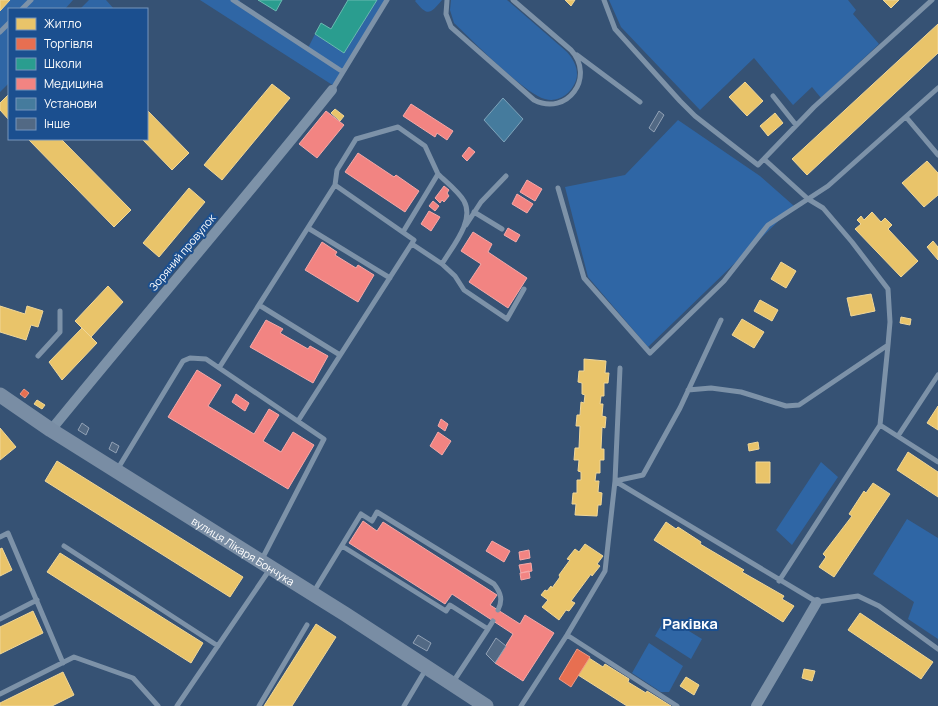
<svg xmlns="http://www.w3.org/2000/svg" width="938" height="706" font-family="Manrope,sans-serif">
	<style>
		.green { fill: #2f66a5 }
		.homes { fill: #e9c46a; stroke: #f0d697 }
		.shops { fill: #e76f51; stroke: #ee9a85 }
		.schools { fill: #2a9d8f; stroke: #6abab1 }
		.health { fill: #f28482; stroke: #f6a9a8 }
		.public { fill: #457b9d; stroke: #7da3ba }
		.building { fill: #526984; stroke: #92a2b6 }
		.lines { fill: none; stroke-linecap: round; stroke-linejoin: round }
		.lane { stroke: #7d92a8; stroke-width: 5 }
		.street { stroke: #7d92a8; stroke-width: 10 }
		.secondary { stroke: #798da4; stroke-width: 15 }
		.labels { text-anchor: middle; dominant-baseline: central; stroke-width: 4; stroke-linejoin: round; paint-order: stroke }
		.street-label { font-size: 11px; fill: #fff; stroke: #1b4f8f }
		.district-label { font-size: 15px; font-weight: bold; fill: #fff; stroke: #1b4f8f }
	</style>
	<rect width="100%" height="100%" fill="#365274"/>
	<path class="green" d="M10 0H73L65 9H9V83L0 92V11Z
		M89 0H106L114 9H80Z
		M200 0H240L239 3 308 48 315 34 344 53 377 0H387L334 86Z
		M416 0H442C430 14 428 17 415 1Z
		M451 0H507L567 52C575 61 580 72 575 83 570 94 558 103 545 99 525 94 472 40 454 23L450 10Z
		M609 0H848L856 10 853 14 879 44 821 98 812 87 793 105 754 58 700 110 621 27Z
		M678 120 760 176 794 206 648 347 588 277 565 187 625 175Z
		M821 462 838 477 792 545 776 530Z
		M907 519 938 538V639L908 619 914 602 873 574Z
		M666 617 702 639 691 659 655 636Z
		M649 643 683 666 669 692H661L632 673Z"/>
	<path class="homes" d="M0 0H10L0 11Z
		M565 0H575L571 6Z
		M883 0H899L891 8Z
		M938 24V53L807 175 792 159Z
		M745 82 763 101 747 116 729 97Z
		M272 84 290 98 222 180 204 165Z
		M9 94V120L0 110V103Z
		M335 109 344 116 340 121 331 113Z
		M147 110 189 153 172 170 142 139H147Z
		M775 113 783 123 768 136 760 126Z
		M28 139H61L131 210 114 227Z
		M927 161 938 173V195L924 207 902 183Z
		M189 188 205 202 159 257 143 243Z
		M872 212 881 222 885 218 892 225 888 229 918 261 901 277 855 229 861 224 857 220 861 216 864 220Z
		M933 241 938 247V260L927 247Z
		M781 262 796 271 786 288 771 279Z
		M108 286 123 302 91 337 75 321Z
		M871 294 875 311 851 316 847 298Z
		M760 300 778 310 772 321 754 311Z
		M0 306 25 314 27 306 43 311 38 327 31 325 26 340 0 332Z
		M901 317 911 319 910 325 900 323Z
		M742 319 764 332 754 348 732 335Z
		M82 328 97 343 62 380 49 362Z
		M584 359 606 361 605 373H609L608 383H604V396H601L600 404H603L602 416 606 417 605 428 602 427 601 449H604V460H600V473H596L595 481H599L598 492 602 493 601 505H598L597 516 575 515 576 504H572L573 493H577V480H581V472L578 471 579 460H574L575 448H579L580 426H576L577 415H580L581 402 584 403 585 395 582 394V383L578 382 579 371H584Z
		M37 400 45 405 42 409 34 404Z
		M938 406V430L927 423Z
		M0 428 16 447 0 460Z
		M758 442 759 449 749 451 748 444Z
		M908 452 938 472V497L897 470Z
		M57 461 243 577 230 597 45 481Z
		M756 462H770V483H756Z
		M873 483 890 494 834 577 819 567 826 557 823 554 852 516 849 514 864 491 866 493Z
		M666 522 676 529 678 527 701 542 700 544 744 570 742 572 784 596 782 599 794 606 783 622 654 540Z
		M585 544 603 556 597 564 600 566 592 576 591 574 571 601 575 603 569 611 566 610 559 620 542 607 548 600 541 595 545 590 547 591 551 586 552 588 560 577 559 575 570 560 567 559 575 549 579 552Z
		M2 548 12 570 0 576V549Z
		M60 553 203 643 191 663 47 572Z
		M33 611 43 633 0 654V627Z
		M860 613 933 662 921 679 848 630Z
		M316 624 336 637 292 706H264Z
		M589 658 603 667 605 664 629 679 628 682 646 693 647 691 671 706H627L578 675Z
		M804 669 815 671 812 681 802 678Z
		M63 672 74 695 52 706H0V703Z
		M686 677 699 685 694 695 680 686Z"/>
	<path class="shops" d="M24 389 29 393 25 398 20 394Z
		M577 649 590 657 571 687 559 679Z"/>
	<path class="schools" d="M258 0H282L276 11Z
		M348 0H377L344 53 315 34 321 23 331 29Z"/>
	<path class="health" d="M411 104 453 131 447 140 437 133 435 137 403 116Z
		M326 111 344 125 317 158 299 144Z
		M469 147 475 152 467 161 462 156Z
		M358 153 394 177 396 175 419 191 405 212 345 172Z
		M527 180 542 189 535 201 520 192Z
		M444 186 449 190 447 193 449 196 444 202 442 200 440 203 435 198Z
		M517 194 533 204 527 213 512 204Z
		M433 201 439 206 435 211 429 206Z
		M429 211 440 217 431 231 421 224Z
		M508 228 520 235 516 242 504 235Z
		M473 232 492 244 488 252 527 278 508 308 469 282 481 264 461 251Z
		M322 242 337 252 335 255 356 268 358 265 374 275 358 302 305 270Z
		M266 320 283 329 280 333 308 349 310 346 328 356 313 383 250 347Z
		M197 370 221 385 208 406 254 434 269 409 279 415 263 441 281 452 293 432 314 445 288 489 168 417Z
		M236 394 249 403 245 411 232 402Z
		M441 419 448 424 445 431 438 426Z
		M438 432 451 441 442 455 430 446Z
		M363 521 377 531 383 522 497 595 490 605 520 624 525 615 554 633 523 681 495 663 513 634 452 594 445 604 349 543Z
		M492 541 510 551 504 562 486 551Z
		M529 550 530 558 520 560 519 552Z
		M531 563 532 571 521 573 519 565Z
		M529 571 530 578 521 580 520 573Z"/>
	<path class="public" d="M503 98 523 119 504 142 484 120Z"/>
	<path class="building" d="M659 111 664 115 654 132 649 128Z
		M82 423 89 428 86 435 78 430Z
		M112 442 119 446 116 453 109 449Z
		M418 635 431 643 427 651 413 643Z
		M496 638 506 646 495 663 486 654Z"/>
	<g class="lines">
		<path class="lane" d="M233 0 343 72
			M447 0 446 14 451 27 534 100C567 117 596 77 571 50L513 0
			M604 0 615 29 680 101 695 116 758 165 814 107 932 0
			M22 9 31 0
			M0 32 9 23
			M577 55 640 102
			M332 90 387 0
			M773 96 796 125
			M906 117 938 155
			M764 159 808 199 828 186 938 88
			M335 185 337 170 356 139 398 127 425 146 438 174
			M558 188 584 278 650 353 724 281 768 225 808 199 823 208 852 242 888 289 890 322 888 345 799 405 786 406 741 392 711 388 688 390
			M474 212 502 229
			M466 225 481 202 506 176
			M308 228 390 278
			M403 232 438 174C446 182 458 191 464 201 475 221 452 247 442 264L412 244
			M442 264 455 276 464 290 507 319 524 289
			M259 305 340 355
			M38 356 60 332V311
			M219 368 335 185 414 240 298 421
			M620 368 615 481 817 602 858 596 879 606 938 649
			M880 425 938 462
			M898 436 938 375
			M117 470 183 361 190 358 206 359 324 439 261 561
			M0 537 8 533 63 663
			M64 546 218 646
			M342 546 446 611 450 605 488 629 493 621
			M779 581 880 425 888 345
			M313 593 361 514 372 521 377 512 494 584C501 593 503 600 498 610
			M0 619 37 600
			M567 635 677 706
			M453 682 488 629
			M0 694 74 657 133 678 158 706
			M177 706 270 569
			M259 706 307 625
			M404 706 426 669
			M521 706 567 635 605 571 615 481 643 475 680 408 721 320"/>
		<path class="street" d="M51 430C144 316 240 205 332 90
			M756 706 817 602"/>
		<path class="secondary" id="s1" d="M0 395 51 430 345 614 486 706"/>
	</g>
	<g class="labels">
		<g class="street-label">
			<text transform="translate(182 252) rotate(-50)">Зоряний провулок</text>
			<text stroke="none"><textPath href="#s1" startOffset="289">вулиця Лікаря Бончука</textPath></text>
		</g>
		<g class="district-label">
			<text x="690" y="623">Раківка</text>
		</g>
	</g>
	<rect x="8" y="8" width="140" height="132" fill="#1b4f8f" stroke="#7695bc"/>
	<rect x="16" y="18" width="20" height="12" fill="#e9c46a" stroke="#7695bc"/>
	<text x="44" y="28" font-size="12" fill="#ffffff">Житло</text>
	<rect x="16" y="38" width="20" height="12" fill="#e76f51" stroke="#7695bc"/>
	<text x="44" y="48" font-size="12" fill="#ffffff">Торгівля</text>
	<rect x="16" y="58" width="20" height="12" fill="#2a9d8f" stroke="#7695bc"/>
	<text x="44" y="68" font-size="12" fill="#ffffff">Школи</text>
	<rect x="16" y="78" width="20" height="12" fill="#f28482" stroke="#7695bc"/>
	<text x="44" y="88" font-size="12" fill="#ffffff">Медицина</text>
	<rect x="16" y="98" width="20" height="12" fill="#457b9d" stroke="#7695bc"/>
	<text x="44" y="108" font-size="12" fill="#ffffff">Установи</text>
	<rect x="16" y="118" width="20" height="12" fill="#526984" stroke="#7695bc"/>
	<text x="44" y="128" font-size="12" fill="#ffffff">Інше</text>
</svg>
